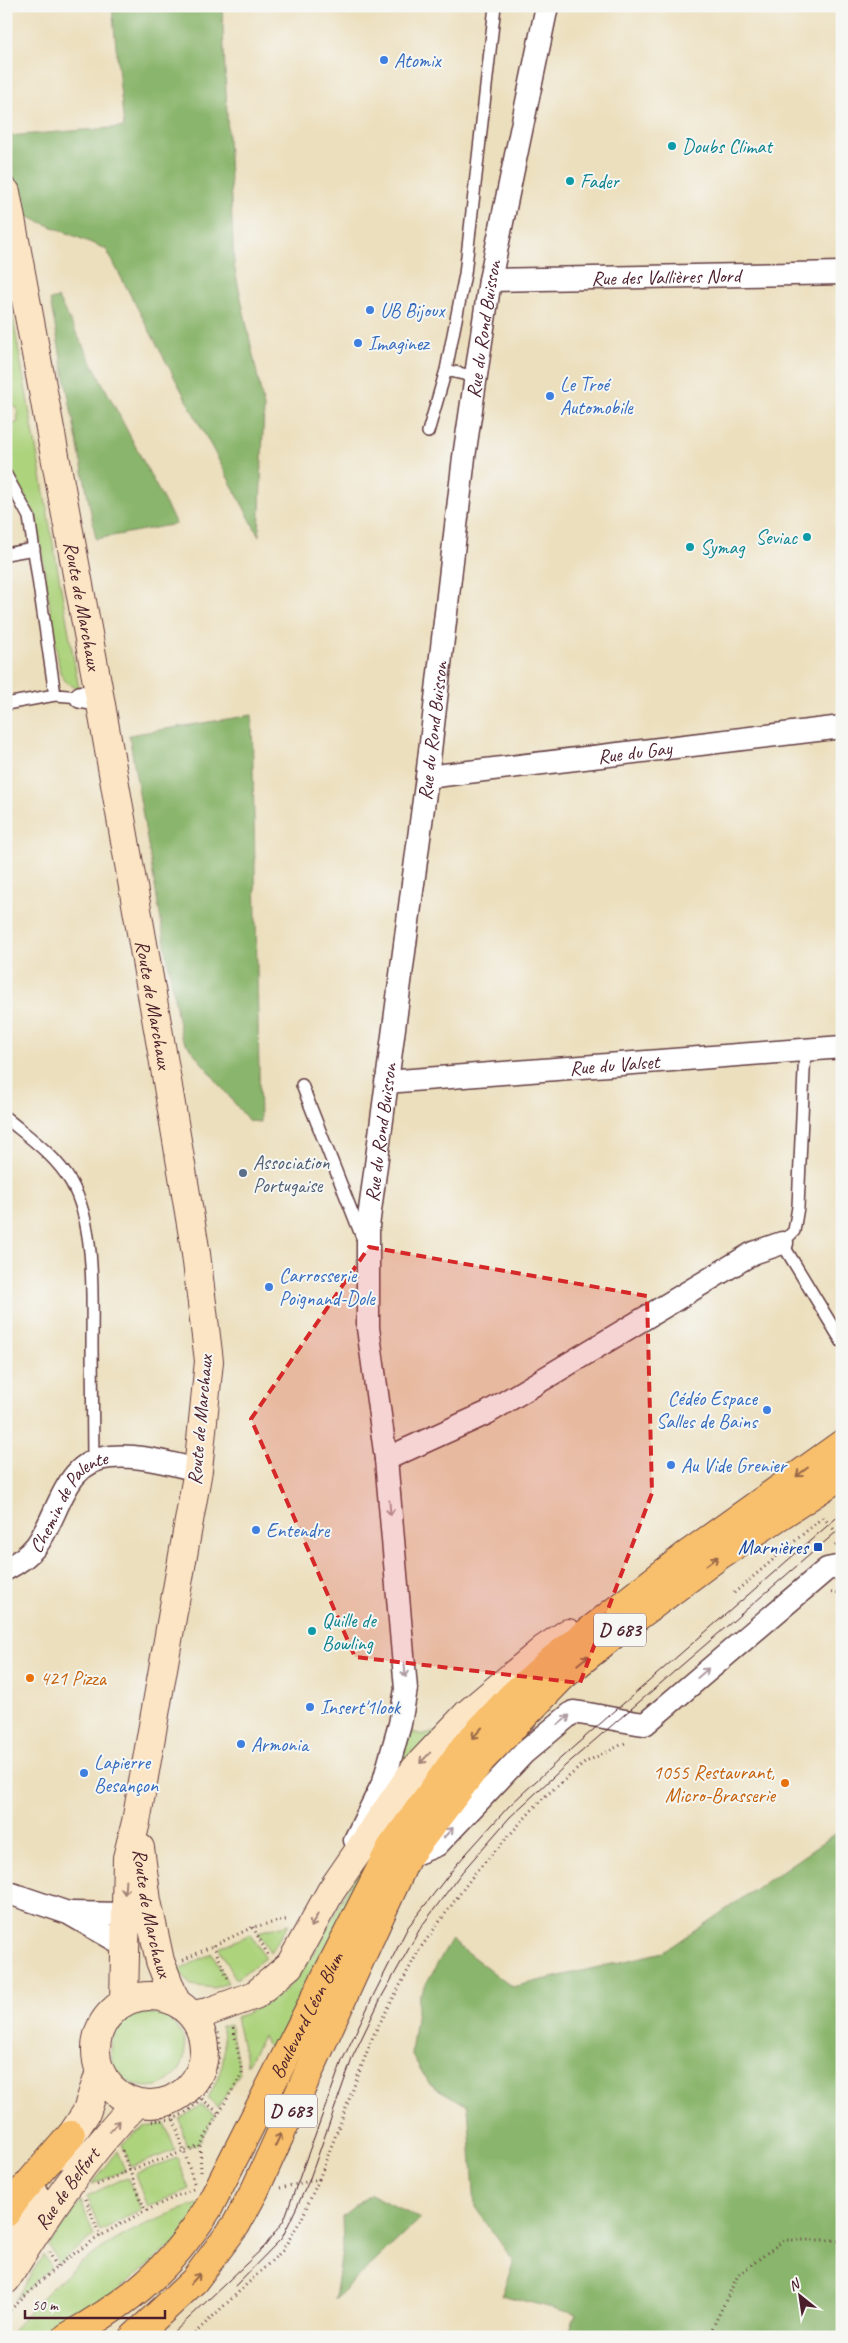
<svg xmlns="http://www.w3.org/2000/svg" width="848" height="2343" font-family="Caveat,sans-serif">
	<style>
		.green { fill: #add37d; stroke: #7c7954 }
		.forest { fill: #8ab56c; stroke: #6a6a4c }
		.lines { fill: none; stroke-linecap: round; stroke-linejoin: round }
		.service-casing { stroke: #623c41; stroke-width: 14 }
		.minor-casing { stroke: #623c41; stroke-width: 25 }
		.secondary-casing { stroke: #623c41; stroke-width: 30 }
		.primary-casing { stroke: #623c41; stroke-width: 30 }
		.path { stroke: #623c41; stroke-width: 3; stroke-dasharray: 1 4; stroke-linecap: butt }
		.service { stroke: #fff; stroke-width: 11 }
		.minor { stroke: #fff; stroke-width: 22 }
		.secondary { stroke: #fce5c4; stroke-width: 28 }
		.primary { stroke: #f8bf6c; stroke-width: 28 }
		.tram { stroke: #4a1f2b; stroke-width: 1 }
		.oneway { stroke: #986748 }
		.oneway2 { stroke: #ae9aa0 }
		.oneway3 { stroke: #a38278 }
		.marked { fill: #d62828; fill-opacity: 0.2; stroke: #d62828; stroke-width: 4; stroke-dasharray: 10 6; stroke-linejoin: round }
		.shop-dot { fill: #3f7fe0; stroke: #f6f6f2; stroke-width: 2 }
		.culture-dot { fill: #0f9aa8; stroke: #f6f6f2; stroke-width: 2 }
		.service-dot { fill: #5c6f8a; stroke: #f6f6f2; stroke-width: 2 }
		.transit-dot { fill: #1a4fb4; stroke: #f6f6f2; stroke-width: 2 }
		.food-dot { fill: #e8710a; stroke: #f6f6f2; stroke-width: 2 }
		.labels { text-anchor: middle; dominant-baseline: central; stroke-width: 4; stroke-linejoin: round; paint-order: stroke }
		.shield { fill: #f6f6f2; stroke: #7e6067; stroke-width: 1 }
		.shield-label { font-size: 19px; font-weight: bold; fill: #4a1f2b }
		.shop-label { font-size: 20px; fill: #366cbe; stroke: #f6f6f2; text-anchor: start }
		.culture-label { font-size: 20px; fill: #0d838f; stroke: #f6f6f2; text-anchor: start }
		.street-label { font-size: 20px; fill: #4a1f2b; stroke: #f6f6f2 }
		.service-label { font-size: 20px; fill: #4e5e75; stroke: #f6f6f2; text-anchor: start }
		.transit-label { font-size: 20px; fill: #164399; stroke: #f6f6f2; text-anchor: end }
		.food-label { font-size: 20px; fill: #c56008; stroke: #f6f6f2; text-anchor: start }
	</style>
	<rect width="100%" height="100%" fill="#f6f6f2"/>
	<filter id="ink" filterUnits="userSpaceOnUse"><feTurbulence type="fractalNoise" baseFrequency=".02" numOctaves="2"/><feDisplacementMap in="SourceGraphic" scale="10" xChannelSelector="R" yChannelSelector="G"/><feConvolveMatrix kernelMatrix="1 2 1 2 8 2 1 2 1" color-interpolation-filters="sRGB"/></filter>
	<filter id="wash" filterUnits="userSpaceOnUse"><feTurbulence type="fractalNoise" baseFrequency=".0096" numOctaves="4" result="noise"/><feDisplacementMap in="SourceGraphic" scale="20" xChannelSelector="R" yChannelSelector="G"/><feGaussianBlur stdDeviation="1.12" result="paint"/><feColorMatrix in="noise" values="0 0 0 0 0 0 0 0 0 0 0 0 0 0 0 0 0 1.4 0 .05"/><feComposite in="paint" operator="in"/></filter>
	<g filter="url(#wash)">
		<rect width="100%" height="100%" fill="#ecdfbd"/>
		<path class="green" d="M6 279 79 689C69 685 64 682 60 672L36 516 6 461V427L18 422 17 408 13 406 6 364Z
			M439 1731 397 1770 408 1732 425 1735Z
			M395 1808 275 2060 263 2036 247 2065 236 2017C258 2010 281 1997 296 1978 316 1954 330 1923 344 1895 360 1865 377 1837 395 1808Z
			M289 1924 270 1952 258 1932Z
			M251 1934 265 1958 236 1979 219 1948Z
			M212 1953 228 1983 214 1988 190 1985 179 1970Z
			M111 2050a37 37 0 1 1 74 0a37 37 0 1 1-74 0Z
			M230 2024 240 2073 218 2107 208 2098C222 2071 228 2056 221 2026Z
			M201 2105 215 2115 198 2144 186 2147 180 2119Z
			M165 2124 175 2150 131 2167 122 2144 144 2127Z
			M117 2151 125 2170 91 2185Z
			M177 2158 189 2189 147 2207 135 2174Z
			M127 2177 141 2209 100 2231 87 2196Z
			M81 2201 94 2236 58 2263 49 2245Z
			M205 2202 184 2235 75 2326 52 2337H8C57 2270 126 2225 205 2202Z
			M43 2255 51 2267 15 2300Z"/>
		<path class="forest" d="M112 6H222L234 265 264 407 259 536 106 249 19 213 8 136 124 127Z
			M58 298 176 524 96 539 50 300Z
			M252 715 260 1122 249 1121 181 1037 129 735Z
			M841 1830 842 2337H567L576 2314 501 2295 514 2262 475 2207 468 2106 429 2084 411 2053 419 1996 451 1940 512 1987 664 1952Z
			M371 2194 420 2219 335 2299 343 2244 342 2217Z"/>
	</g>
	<g filter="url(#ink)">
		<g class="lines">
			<defs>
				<path id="service" d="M446 370 476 377
					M428 432 446 370 465 274 495 6
					M6 475 29 517 55 695
					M6 554 34 549
					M6 704 55 695 81 697
					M805 1049 798 1207 794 1231 782 1243 842 1342
					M302 1085 363 1240
					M6 1118C30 1138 55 1155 71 1182 96 1226 92 1297 92 1347 92 1385 93 1423 93 1461"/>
				<g id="minor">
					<path id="s1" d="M490 280 842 273"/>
					<path d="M81 697 100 700"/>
					<path id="s2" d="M427 777 842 727"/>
					<path id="s3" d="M386 1082 842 1047"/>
					<path d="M386 1459 487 1413 753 1253 782 1243"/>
					<path id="s4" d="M6 1569C18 1563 28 1556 36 1546 60 1515 63 1460 111 1457 139 1454 171 1464 198 1470"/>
					<path id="s5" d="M355 1840 384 1781 400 1724 406 1689 386 1459 368 1328V1226L427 777 464 457 490 280 547 6"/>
					<path d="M407 1857 437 1845 524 1753 573 1712C598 1715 620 1721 645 1724L827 1569 842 1566"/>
					<path d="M6 1892 68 1913 124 1945"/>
					<path d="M71 1913 124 1914 139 1922"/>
				</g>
				<g id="secondary">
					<path id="s6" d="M6 192 97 682 164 1063 196 1254 209 1361 198 1470 136 1822 127 1858 124 2002"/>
					<path id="s7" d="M140 1848 147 1901 160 1961 176 2002"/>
					<circle cx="150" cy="2050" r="54"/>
					<path d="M192 2015 208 2012 255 1995 290 1965 331 1891 415 1769 467 1714 544 1649 568 1633"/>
					<path d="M58 2155 86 2113 100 2072"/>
					<path d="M6 2235 34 2193"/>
					<path id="s8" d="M6 2280C44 2218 85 2155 137 2103"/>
				</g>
				<g id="primary">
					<path d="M6 2213 18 2196 71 2135"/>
					<path id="s9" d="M67 2337C131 2301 169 2270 209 2207L391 1848 465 1746 511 1697 552 1660 684 1557 842 1444"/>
					<path d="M134 2337 194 2281 236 2225 255 2190 407 1857 482 1759 564 1675 617 1632 720 1555 842 1475"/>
				</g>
			</defs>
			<use href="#service" class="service-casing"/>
			<use href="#minor" class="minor-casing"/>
			<use href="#secondary" class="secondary-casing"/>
			<use href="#primary" class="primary-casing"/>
			<path class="path" d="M823 1517 842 1539
				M835 1546 842 1540
				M734 1593 823 1517
				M831 1593 842 1592
				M253 1927 268 1955
				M213 1945 229 1981
				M183 1960 253 1927 289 1919
				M202 2099 220 2114
				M168 2101 194 2183 197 2184
				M152 2121C159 2120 166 2120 172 2119 204 2109 226 2064 218 2032
				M122 2151 145 2210
				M201 2172 200 2146 242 2073 233 2026
				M97 2185 130 2170 200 2146
				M280 2188 319 2179 373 2036 419 1950 475 1873 543 1798 586 1762 627 1742
				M86 2199 100 2237
				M49 2252 57 2267
				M6 2310 11 2301
				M6 2313C24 2299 39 2281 57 2267 98 2233 145 2210 193 2189
				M191 2337 282 2251 302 2218 319 2179
				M708 2337 738 2275 784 2240H842"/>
			<use href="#service" class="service"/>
			<use href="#minor" class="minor"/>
			<use href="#secondary" class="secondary"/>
			<use href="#primary" class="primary"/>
			<path class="tram" d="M235 2286 282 2238 309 2181 353 2056 381 1998 421 1927 462 1872 510 1817 566 1765 842 1527
				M169 2337 265 2246 284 2220 342 2061 374 1994 408 1927 457 1864 509 1806 562 1757 842 1513"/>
		</g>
		<defs><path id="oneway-shaft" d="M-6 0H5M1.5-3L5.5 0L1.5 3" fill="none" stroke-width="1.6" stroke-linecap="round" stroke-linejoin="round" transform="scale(1.25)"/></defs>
		<g class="oneway">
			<use href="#oneway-shaft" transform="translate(802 1472) rotate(143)"/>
			<use href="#oneway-shaft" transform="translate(712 1561) rotate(-37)"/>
			<use href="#oneway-shaft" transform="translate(583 1660) rotate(-39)"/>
			<use href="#oneway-shaft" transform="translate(477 1733) rotate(133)"/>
			<use href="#oneway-shaft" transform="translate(278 2140) rotate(-65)"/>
			<use href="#oneway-shaft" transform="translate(195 2279) rotate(-49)"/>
		</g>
		<g class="oneway2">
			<use href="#oneway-shaft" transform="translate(390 1508) rotate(85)"/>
			<use href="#oneway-shaft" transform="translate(405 1670) rotate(85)"/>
			<use href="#oneway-shaft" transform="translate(703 1673) rotate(-41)"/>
			<use href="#oneway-shaft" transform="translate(564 1720) rotate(-40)"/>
			<use href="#oneway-shaft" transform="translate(448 1833) rotate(-47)"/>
		</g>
		<g class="oneway3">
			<use href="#oneway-shaft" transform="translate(425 1758) rotate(134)"/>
			<use href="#oneway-shaft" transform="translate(125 1887) rotate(93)"/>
			<use href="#oneway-shaft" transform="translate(314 1921) rotate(119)"/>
			<use href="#oneway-shaft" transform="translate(115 2126) rotate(-49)"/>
		</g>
	</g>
	<path class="marked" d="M369 1247 647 1296 652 1493 580 1683 355 1657 251 1419Z"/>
	<g class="shop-dot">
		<circle cx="384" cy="60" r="5"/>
		<circle cx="370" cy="310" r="5"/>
		<circle cx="358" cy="343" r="5"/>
		<circle cx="550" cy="396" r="5"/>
		<circle cx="269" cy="1287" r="5"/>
		<circle cx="767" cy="1410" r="5"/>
		<circle cx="671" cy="1465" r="5"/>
		<circle cx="256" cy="1530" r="5"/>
		<circle cx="310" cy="1707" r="5"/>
		<circle cx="241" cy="1744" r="5"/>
		<circle cx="84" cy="1773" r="5"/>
	</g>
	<g class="culture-dot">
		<circle cx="672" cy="146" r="5"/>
		<circle cx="570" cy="181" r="5"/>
		<circle cx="807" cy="537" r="5"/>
		<circle cx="690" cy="547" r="5"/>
		<circle cx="312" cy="1631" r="5"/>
	</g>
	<circle class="service-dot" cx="243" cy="1173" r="5"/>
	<rect class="transit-dot" x="813" y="1542" width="10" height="10" rx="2.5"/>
	<g class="food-dot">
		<circle cx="30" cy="1678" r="5"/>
		<circle cx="785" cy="1783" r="5"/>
	</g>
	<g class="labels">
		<g class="shield">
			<rect x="594" y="1613.5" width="52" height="33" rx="4"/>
			<rect x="265" y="2094.5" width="52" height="33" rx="4"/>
		</g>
		<g class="shield-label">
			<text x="620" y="1630">D 683</text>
			<text x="291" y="2111">D 683</text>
		</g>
		<g class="shop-label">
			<text x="394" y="60">Atomix</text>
			<text x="380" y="310">UB Bijoux</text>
			<text x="368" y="343">Imaginez</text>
			<text x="560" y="384">Le Troé<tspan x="560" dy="23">Automobile</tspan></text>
			<text x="279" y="1275">Carrosserie<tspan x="279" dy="23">Poignand-Dole</tspan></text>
			<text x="757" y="1398" text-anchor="end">Cédéo Espace<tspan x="757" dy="23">Salles de Bains</tspan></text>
			<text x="681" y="1465">Au Vide Grenier</text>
			<text x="266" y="1530">Entendre</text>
			<text x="320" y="1707">Insert'1look</text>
			<text x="251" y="1744">Armonia</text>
			<text x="94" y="1762">Lapierre<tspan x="94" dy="23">Besançon</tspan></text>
		</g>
		<g class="culture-label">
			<text x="682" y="146">Doubs Climat</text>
			<text x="580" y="181">Fader</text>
			<text x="797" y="537" text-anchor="end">Seviac</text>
			<text x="700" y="547">Symag</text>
			<text x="322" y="1620">Quille de<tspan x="322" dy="23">Bowling</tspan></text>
		</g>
		<g class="street-label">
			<text stroke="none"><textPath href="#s1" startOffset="176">Rue des Vallières Nord</textPath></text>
			<text stroke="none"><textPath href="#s5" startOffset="1530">Rue du Rond Buisson</textPath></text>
			<text stroke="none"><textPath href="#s6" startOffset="421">Route de Marchaux</textPath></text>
			<text stroke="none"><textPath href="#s5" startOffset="1125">Rue du Rond Buisson</textPath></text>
			<text stroke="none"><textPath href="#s2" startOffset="209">Rue du Gay</textPath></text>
			<text stroke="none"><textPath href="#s6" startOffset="826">Route de Marchaux</textPath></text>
			<text stroke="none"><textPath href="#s3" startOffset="229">Rue du Valset</textPath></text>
			<text stroke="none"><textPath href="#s5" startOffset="720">Rue du Rond Buisson</textPath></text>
			<text transform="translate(200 1420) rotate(-85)">Route de Marchaux</text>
			<text stroke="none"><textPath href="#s4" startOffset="95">Chemin de Palente</textPath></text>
			<text stroke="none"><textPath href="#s7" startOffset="66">Route de Marchaux</textPath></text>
			<text stroke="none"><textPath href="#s9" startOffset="410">Boulevard Léon Blum</textPath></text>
			<text stroke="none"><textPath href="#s8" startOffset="110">Rue de Belfort</textPath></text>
		</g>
		<g class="service-label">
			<text x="253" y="1162">Association<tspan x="253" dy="23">Portugaise</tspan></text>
		</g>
		<g class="transit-label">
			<text x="808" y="1547">Marnières</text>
		</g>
		<g class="food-label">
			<text x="40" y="1678">421 Pizza</text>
			<text x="775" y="1772" text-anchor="end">1055 Restaurant,<tspan x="775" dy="23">Micro-Brasserie</tspan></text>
		</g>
	</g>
	<rect width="848" height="2343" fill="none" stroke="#f6f6f2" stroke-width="25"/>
	<g transform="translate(800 2296) rotate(330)" stroke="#f6f6f2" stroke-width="4" paint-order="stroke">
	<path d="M0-4L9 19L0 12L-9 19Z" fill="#4a1f2b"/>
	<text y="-8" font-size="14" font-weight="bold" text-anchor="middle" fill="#4a1f2b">N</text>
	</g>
	<path d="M25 2310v8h140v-8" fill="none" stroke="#4a1f2b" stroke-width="2.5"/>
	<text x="32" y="2310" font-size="15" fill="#4a1f2b" stroke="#f6f6f2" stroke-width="4" paint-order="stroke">50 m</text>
</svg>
